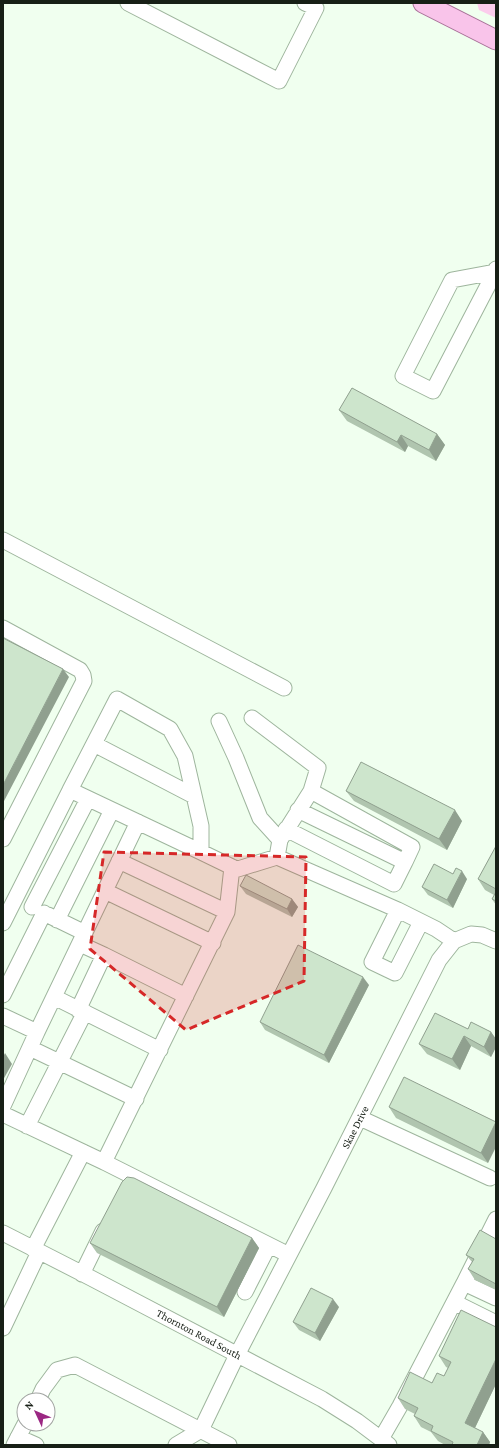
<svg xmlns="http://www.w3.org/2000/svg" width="499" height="1448" font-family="'Crimson Pro',serif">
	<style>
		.green { fill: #fbccec }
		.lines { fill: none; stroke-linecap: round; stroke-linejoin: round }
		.minor-casing { stroke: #9eb59d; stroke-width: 17 }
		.major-casing { stroke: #a77097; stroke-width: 21 }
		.minor { stroke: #fff; stroke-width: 15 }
		.major { stroke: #f9c4ea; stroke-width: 19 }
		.wall { fill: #b0c5af }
		.shaded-wall { fill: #90a08f }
		.building { fill: #cde5cc; stroke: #90a08f }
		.marked { fill: #d62828; fill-opacity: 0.2; stroke: #d62828; stroke-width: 3; stroke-dasharray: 8 5; stroke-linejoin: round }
		.labels { text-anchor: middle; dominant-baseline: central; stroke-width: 4; stroke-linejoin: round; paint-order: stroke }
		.street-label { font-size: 11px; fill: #171f16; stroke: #fff }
	</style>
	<rect width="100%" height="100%" fill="#f0ffef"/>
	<path class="green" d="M477 3H496V18L479 10Z"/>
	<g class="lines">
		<defs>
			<path id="minor" d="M128 3 279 81 316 8 305 3
				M495 272 452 280 403 376 433 391 495 272 496 269
				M3 540 284 688
				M3 628 80 670 83 675 84 681 3 839
				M252 718 318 768 311 791 280 840 277 857 398 910
				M219 721 236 758 260 818 280 840
				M94 744 194 796
				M70 790 117 699 170 729 185 756 201 826V852
				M311 791 412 847 405 862
				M286 829 394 884 405 862 298 810
				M119 861 227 912
				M105 891 213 943
				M32 907 88 799
				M48 915 85 933
				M57 920 112 810
				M421 922 395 973 372 962 398 910 436 929 454 941
				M3 923 70 790 201 852 232 867 238 869 277 857
				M80 944 104 955 186 996
				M3 995 44 913
				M54 997 160 1050
				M78 1010 104 955
				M3 1016 37 1032 3 1106
				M37 1032 138 822
				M30 1048 136 1099
				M3 1114 104 1162 227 912 232 867
				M360 1118 490 1178
				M27 1126 85 1012
				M104 1162 289 1255
				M496 1219 464 1283 496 1298
				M3 1233 91 1278 322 1399 357 1421 389 1445
				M33 1249 83 1152
				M82 1274 103 1231
				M245 1292 269 1245
				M454 1302 496 1323
				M3 1328 39 1252
				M38 1400 43 1389 57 1370 75 1365 229 1445
				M18 1437 36 1445
				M381 1439 400 1406 464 1283
				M14 1445 25 1424
				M176 1445 201 1430 237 1355 324 1188 439 960 454 941 471 934 482 935 496 941"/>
			<path id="major" d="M423 3 496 40"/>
		</defs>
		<use href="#minor" class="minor-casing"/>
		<use href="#major" class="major-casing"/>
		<use href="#minor" class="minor"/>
		<use href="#major" class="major"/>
	</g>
	<path class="wall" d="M339 410 437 434 445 445 436 461 408 446 405 452 347 421Z
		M346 791 462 821 447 850 354 801Z
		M496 846V905L492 899 494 895 485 890 478 879Z
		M467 879 453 908 428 895 422 887Z
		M240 886 292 899 298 907 292 917 246 894Z
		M369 985 329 1063 265 1030 260 1022Z
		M468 1029 491 1032 496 1039V1047L491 1057 471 1046 460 1070 427 1054 419 1044Z
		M389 1107 496 1122 488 1163 396 1118Z
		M252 1238 259 1248 224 1317 97 1253 90 1243Z
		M496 1239V1290L475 1280 468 1269 472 1262 466 1255Z
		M339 1307 320 1341 299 1330 293 1322Z
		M439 1356 496 1384 475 1428 483 1432 490 1442 489 1445H445L438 1441 431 1432 421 1427 414 1416 415 1414 405 1409 398 1398 432 1383 444 1376 448 1368 446 1367Z"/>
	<path class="shaded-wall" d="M437 434 445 445 436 461 429 450Z
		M401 435 408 446 405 452 397 442Z
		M63 669 69 677 3 803V785Z
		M455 810 462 821 447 850 439 839Z
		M462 871 467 879 453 908 447 900Z
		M292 899 298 907 292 917 287 909Z
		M363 977 369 985 329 1063 324 1055Z
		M491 1032 496 1039V1047L491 1057 484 1047Z
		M464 1036 471 1046 460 1070 452 1059Z
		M5 1053 12 1064 3 1080V1057Z
		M496 1122V1147L488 1163 481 1153Z
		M252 1238 259 1248 224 1317 217 1307Z
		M333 1299 339 1307 320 1341 315 1333Z
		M496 1359V1384L472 1434 465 1423Z
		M483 1432 490 1442 489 1445H477Z"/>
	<path class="building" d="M352 388 437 434 429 450 401 435 397 442 339 410Z
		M3 638 63 669 3 785Z
		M361 762 455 810 439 839 346 791Z
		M496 846V889L478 879Z
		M434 864 453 874 456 868 462 871 447 900 422 887Z
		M246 875 292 899 287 909 240 886Z
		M496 892V901L492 899Z
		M298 945 363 977 324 1055 260 1022Z
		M435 1013 468 1029 471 1022 491 1032 484 1047 464 1036 452 1059 419 1044Z
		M404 1077 496 1122 481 1153 389 1107Z
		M127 1177 134 1178 252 1238 217 1307 90 1243 122 1182Z
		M480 1230 496 1239V1284L468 1269 474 1259 466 1255Z
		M311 1288 333 1299 315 1333 293 1322Z
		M461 1310 496 1327V1359L465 1423 483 1432 477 1445H452L453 1442 431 1431 433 1426 414 1416 418 1408 398 1398 410 1372 432 1383 437 1373 444 1376 451 1362 439 1356Z"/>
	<path class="marked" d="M104 852 306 857 304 981 186 1030 90 949Z"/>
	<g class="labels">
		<g class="street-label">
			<text transform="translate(355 1127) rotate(-63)">Skae Drive</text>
			<text transform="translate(199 1334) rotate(28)">Thornton Road South</text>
		</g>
	</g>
	<rect width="499" height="1448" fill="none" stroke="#171f16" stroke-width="8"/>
	<g transform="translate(36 1412) rotate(314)"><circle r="19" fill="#ffffff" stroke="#a2a5a2"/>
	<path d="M0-3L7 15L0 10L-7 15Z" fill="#9b2783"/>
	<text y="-6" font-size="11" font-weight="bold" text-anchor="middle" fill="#171f16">N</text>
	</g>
</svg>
